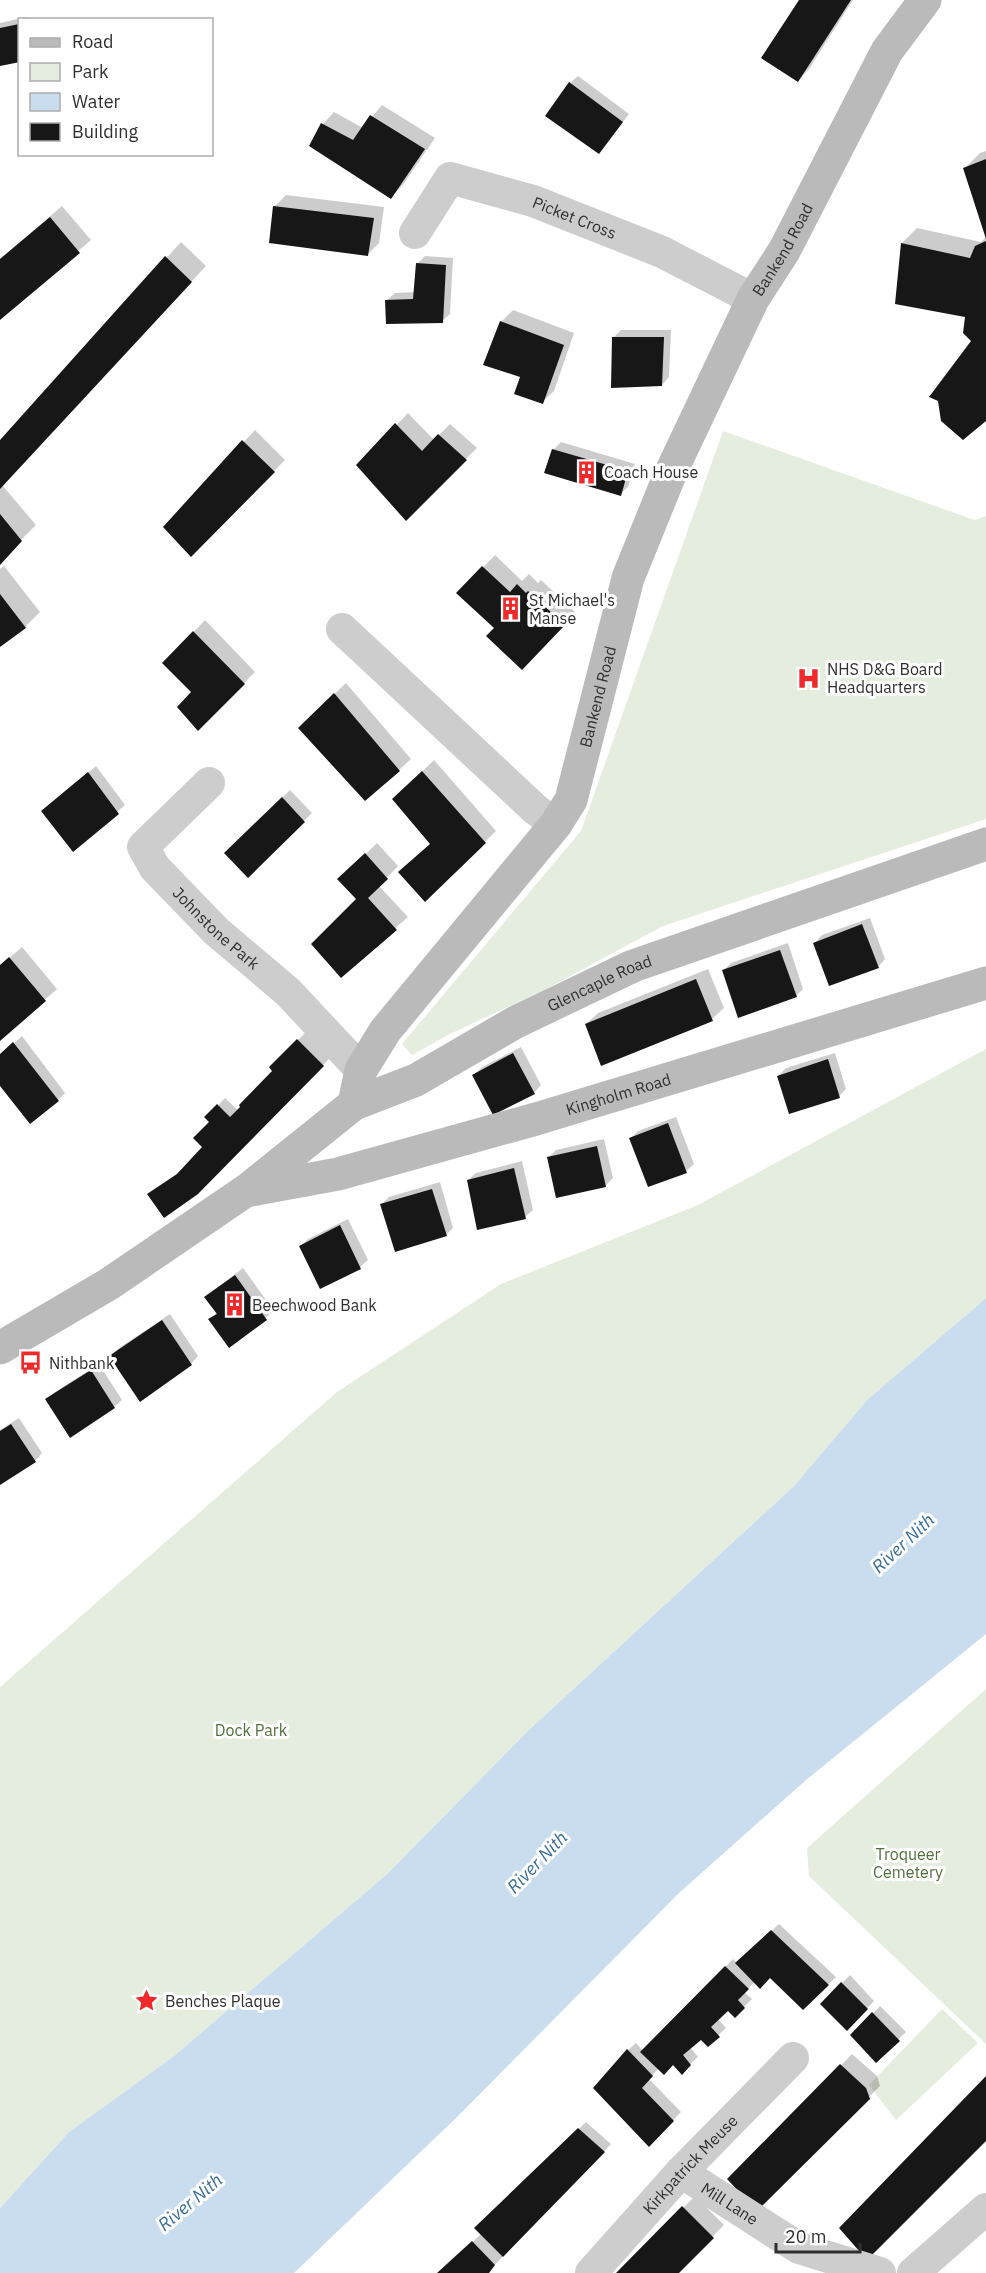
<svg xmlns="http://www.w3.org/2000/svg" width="986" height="2273" font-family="'IBM Plex Sans',sans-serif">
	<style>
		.green { fill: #e5eede }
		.water { fill: #c9ddef }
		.shadow { fill: #0003 }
		.building { fill: #171717 }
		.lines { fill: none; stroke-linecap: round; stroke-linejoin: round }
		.street { stroke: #cdcdcd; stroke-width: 32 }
		.secondary { stroke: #bababa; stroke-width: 33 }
		.labels { text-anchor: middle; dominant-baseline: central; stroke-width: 6; stroke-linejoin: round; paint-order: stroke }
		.street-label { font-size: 16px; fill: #303030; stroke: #fff }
		.poi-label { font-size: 16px; fill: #303030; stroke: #fff; text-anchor: start }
		.park-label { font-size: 16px; fill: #50703a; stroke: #fff }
		.water-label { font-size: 18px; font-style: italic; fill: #386d98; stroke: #fff }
	</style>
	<rect width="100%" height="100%" fill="#fff"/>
	<path class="green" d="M723 431 969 518 975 520 986 516V819L663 926 544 990 450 1034 412 1055 402 1044 581 831Z
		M986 1049V1298L867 1400 794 1486 530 1729 386 1875 174 2056 69 2132 0 2208V1687L337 1392 501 1284 698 1205Z
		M986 1689V2044L809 1876 807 1848Z
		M942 2009 978 2043 896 2120 869 2085Z"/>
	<path class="water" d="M986 1298V1634L806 1780 679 1893 456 2118 294 2273H0V2208L69 2132 174 2056 386 1875 530 1729 794 1486 867 1400Z"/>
	<path class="shadow" d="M800 0H853L809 69 798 80Z
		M26 17 27 20H20V60L0 64V23Z
		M578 76 629 114 606 144 570 83Z
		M382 105 435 138 402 186 391 197 311 145 323 124 334 112 363 128Z
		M986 151V236L965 168 980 153Z
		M286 195 384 207 379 243 368 254 274 207Z
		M62 206 91 240 0 318V259Z
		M917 228 981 242 986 237V419L973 341 966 316 902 243Z
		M181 242 206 266 2 485 36 525 0 561V442Z
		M425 256 453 258 450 314 442 321 387 300 395 293 415 292 417 264Z
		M513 310 574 333 554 391 542 402 522 376 501 322Z
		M621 330H671L669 377 662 385 613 338Z
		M408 413 434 440 450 424 477 448 406 518 358 465Z
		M255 430 285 460 191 555 165 526Z
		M561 442 635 464 628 487 620 494 553 450Z
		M495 555 522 581 529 574 538 583 541 580 575 612 534 657 496 628 459 593Z
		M4 566 40 612 25 627 0 645V569Z
		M205 620 255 672 198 729 193 692 164 663Z
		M346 683 411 759 399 770 300 728Z
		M434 760 496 831 425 900 431 843 405 788Z
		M96 766 125 805 73 850 51 804Z
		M290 790 312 813 248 876 226 853Z
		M377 843 398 866 379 886 408 917 341 976 358 899 340 879Z
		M870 918 885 959 878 967 815 943 822 935Z
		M788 943 803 989 796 996 724 970 731 963Z
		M22 947 57 989 0 1039V966Z
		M708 969 724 1008 712 1019 586 1024 598 1013Z
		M306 1032 331 1057 197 1193 149 1195 186 1167 204 1147 211 1122 207 1117 225 1098 239 1111 274 1071 271 1067Z
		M22 1036 65 1093 58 1100 0 1084V1056Z
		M521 1047 541 1085 534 1093 474 1075 482 1067Z
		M835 1053 846 1089 839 1096 778 1076 786 1068Z
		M676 1117 694 1164 686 1171 631 1138 638 1131Z
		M604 1139 613 1178 605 1186 548 1158 556 1150Z
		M522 1161 533 1210 525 1217 468 1180 476 1173Z
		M440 1182 453 1228 446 1235 381 1205 389 1197Z
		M348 1219 368 1260 360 1267 321 1287 301 1246 308 1239Z
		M243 1268 274 1311 229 1346 210 1320 217 1312 206 1297Z
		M170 1314 198 1356 191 1364 111 1356 119 1348Z
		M99 1364 122 1400 114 1407 47 1399 55 1392Z
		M19 1418 42 1453 35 1461 0 1483V1430Z
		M779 1924 836 1977 803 2008 770 1977 755 1982 744 1992 752 1999 735 2016 728 2009 717 2018 726 2028 708 2045 701 2038 690 2047 698 2057 689 2065 673 2063 659 2068 649 2079 681 2112 649 2145 628 2050 636 2043 643 2051 733 1959 737 1963Z
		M850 1975 874 2001 847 2029 822 2004Z
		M880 2006 906 2032 876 2061 852 2035Z
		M852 2054 877 2076 880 2086 757 2209 729 2180Z
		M586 2122 611 2144 487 2273H440L482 2233 476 2228Z
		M695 2196 724 2225 677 2273H618Z"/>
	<path class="building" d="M799 0H851L798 82 761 58Z
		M19 24 20 62 0 66V28Z
		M569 82 623 122 599 154 545 116Z
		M370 115 425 149 391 199 309 146 321 123 353 140Z
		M986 159V239L963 168Z
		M273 206 374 218 368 256 269 243Z
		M50 217 80 253 0 320V259Z
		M986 241V421L963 440 941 421 938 401 929 397 971 341 963 333 965 317 895 304 901 243 970 258 975 246Z
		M165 256 192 282 0 489V440Z
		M416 263 446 265 443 323 386 324 385 300 413 299Z
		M500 321 564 345 543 404 514 394 520 377 483 365Z
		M612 337H664L662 386 611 388Z
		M395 423 422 451 438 434 467 460 406 521 356 465Z
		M242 440 275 472 191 557 163 527Z
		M552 449 628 471 621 496 544 473Z
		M0 514 22 541 0 565Z
		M482 566 510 592 517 584 526 593 528 591 565 625 522 670 486 636 494 628 456 593Z
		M0 594 26 628 0 647Z
		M193 631 245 684 198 731 177 707 191 692 162 663Z
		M334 693 400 771 365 801 298 728Z
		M422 771 486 843 425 902 398 872 430 844 392 799Z
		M88 772 119 814 73 852 41 811Z
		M282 797 305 822 248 878 224 853Z
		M365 853 388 879 368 898 397 930 341 978 311 944 356 899 337 879Z
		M862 924 879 968 829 986 813 943Z
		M780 950 797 997 738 1018 722 970Z
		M9 957 46 1001 0 1041V965Z
		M696 979 713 1021 601 1066 585 1024Z
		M297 1039 324 1066 198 1194 164 1218 147 1194 177 1174 202 1147 193 1138 209 1122 204 1117 217 1104 230 1117 240 1107 239 1105 272 1071 269 1067Z
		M13 1042 59 1101 30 1124 0 1086V1054Z
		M513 1053 535 1094 493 1115 472 1075Z
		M828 1059 840 1098 789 1114 777 1076Z
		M668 1123 687 1173 648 1187 629 1138Z
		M597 1146 606 1187 556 1198 547 1157Z
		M514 1168 526 1219 477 1230 467 1180Z
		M432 1189 447 1236 395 1252 380 1204Z
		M340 1225 361 1269 320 1289 299 1246Z
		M235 1275 267 1320 229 1348 208 1319 217 1314 204 1297Z
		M162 1320 192 1365 140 1402 109 1356Z
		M91 1370 115 1408 70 1438 45 1399Z
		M11 1424 36 1462 0 1485V1431Z
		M771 1930 829 1985 803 2010 770 1978 760 1989 735 1963Z
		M725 1966 749 1989 738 2000 745 2008 735 2018 728 2011 711 2027 720 2037 708 2047 701 2040 683 2055 691 2065 682 2075 673 2065 664 2075 640 2052Z
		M841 1982 868 2009 847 2031 820 2004Z
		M872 2012 900 2041 876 2063 850 2035Z
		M627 2049 653 2076 642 2088 674 2121 649 2147 593 2088Z
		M840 2064 866 2088 870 2099 757 2211 727 2179Z
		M986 2076V2141L867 2260 839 2228Z
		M578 2128 605 2152 503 2257 474 2228Z
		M682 2206 714 2238 679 2273H616Z
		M472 2241 495 2265 489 2273H437Z"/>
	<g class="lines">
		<g class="street">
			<path id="s1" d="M415 233 450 178 533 201 662 252 753 299"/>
			<path d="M342 629 536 810 556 824"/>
			<path id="s2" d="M209 783 143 847 155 868 216 931 288 992 361 1070"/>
			<path id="s3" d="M681 2172 799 2248 880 2273"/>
			<path id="s4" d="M591 2273 681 2172 793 2058"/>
			<path d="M913 2273 986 2209"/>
		</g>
		<g class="secondary">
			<path id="s5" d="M354 1104 361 1070 385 1031 556 824 571 800 628 578 671 472 753 299 784 251 887 51 925 0"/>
			<path id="s6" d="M251 1190 338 1174 536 1119 986 983"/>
			<path id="s7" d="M0 1348 109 1284 247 1190 354 1104 416 1080 516 1022 633 966 986 844"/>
		</g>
	</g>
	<defs>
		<symbol id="building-bare" viewBox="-9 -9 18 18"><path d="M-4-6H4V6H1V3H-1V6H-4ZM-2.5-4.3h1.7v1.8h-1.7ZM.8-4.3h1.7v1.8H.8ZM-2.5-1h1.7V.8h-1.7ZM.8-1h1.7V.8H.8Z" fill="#f02a2b" stroke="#fff" stroke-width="2.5" paint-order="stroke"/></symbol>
		<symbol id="hospital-bare" viewBox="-9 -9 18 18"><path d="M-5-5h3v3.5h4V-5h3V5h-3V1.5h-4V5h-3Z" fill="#f02a2b" stroke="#fff" stroke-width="2.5" paint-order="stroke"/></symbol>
		<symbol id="bus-bare" viewBox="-9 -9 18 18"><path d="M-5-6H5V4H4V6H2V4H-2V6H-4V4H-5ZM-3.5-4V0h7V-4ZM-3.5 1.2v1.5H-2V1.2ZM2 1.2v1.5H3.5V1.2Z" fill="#f02a2b" stroke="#fff" stroke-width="2.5" paint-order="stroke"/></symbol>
		<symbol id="sight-bare" viewBox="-9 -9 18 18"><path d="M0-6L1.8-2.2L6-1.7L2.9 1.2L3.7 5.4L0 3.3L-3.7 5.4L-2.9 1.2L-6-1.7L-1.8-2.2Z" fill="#f02a2b" stroke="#fff" stroke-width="2.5" paint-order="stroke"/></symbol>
	</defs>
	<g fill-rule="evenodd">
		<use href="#building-bare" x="570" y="456" width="33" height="33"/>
		<use href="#building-bare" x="494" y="592" width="33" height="33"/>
		<use href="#hospital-bare" x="792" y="662" width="33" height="33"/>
		<use href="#building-bare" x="218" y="1288" width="33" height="33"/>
		<use href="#bus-bare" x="14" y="1346" width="33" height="33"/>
		<use href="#sight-bare" x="130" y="1984" width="33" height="33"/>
	</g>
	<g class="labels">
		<g class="street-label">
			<text stroke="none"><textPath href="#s1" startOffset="196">Picket Cross</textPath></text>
			<text stroke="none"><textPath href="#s5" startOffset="970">Bankend Road</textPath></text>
			<text stroke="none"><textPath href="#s5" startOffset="484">Bankend Road</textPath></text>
			<text stroke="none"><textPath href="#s2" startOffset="202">Johnstone Park</textPath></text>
			<text stroke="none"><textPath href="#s7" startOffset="705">Glencaple Road</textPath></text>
			<text stroke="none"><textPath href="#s6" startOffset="380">Kingholm Road</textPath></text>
			<text stroke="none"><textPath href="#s4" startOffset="147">Kirkpatrick Meuse</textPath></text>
			<text stroke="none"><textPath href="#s3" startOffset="58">Mill Lane</textPath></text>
		</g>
		<g class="poi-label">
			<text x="604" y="472">Coach House</text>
			<text x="529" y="600">St Michael's<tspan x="529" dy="18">Manse</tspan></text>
			<text x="827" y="669">NHS D&amp;G Board<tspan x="827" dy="18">Headquarters</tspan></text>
			<text x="252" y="1305">Beechwood Bank</text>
			<text x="49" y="1363">Nithbank</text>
			<text x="165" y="2001">Benches Plaque</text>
		</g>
		<g class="park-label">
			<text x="251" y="1730">Dock Park</text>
			<text x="908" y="1854">Troqueer<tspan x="908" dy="18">Cemetery</tspan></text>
		</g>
		<g class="water-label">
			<text transform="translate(903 1543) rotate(-43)">River Nith</text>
			<text transform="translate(537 1862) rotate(-46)">River Nith</text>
			<text transform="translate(190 2202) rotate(-40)">River Nith</text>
		</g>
	</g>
	<rect x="18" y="18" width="195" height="138" fill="#ffffff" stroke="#acacac" stroke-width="1.5"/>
	<rect x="30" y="38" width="30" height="9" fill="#bababa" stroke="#acacac" stroke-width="1.5"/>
	<text x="72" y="48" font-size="18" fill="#303030">Road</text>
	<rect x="30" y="63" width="30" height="18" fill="#e5eede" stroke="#acacac" stroke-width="1.5"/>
	<text x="72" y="78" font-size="18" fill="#303030">Park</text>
	<rect x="30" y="93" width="30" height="18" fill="#c9ddef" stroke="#acacac" stroke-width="1.5"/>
	<text x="72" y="108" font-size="18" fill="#303030">Water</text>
	<rect x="30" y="123" width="30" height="18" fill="#171717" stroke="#acacac" stroke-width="1.5"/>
	<text x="72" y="138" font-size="18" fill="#303030">Building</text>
	<path d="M776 2243v9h84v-9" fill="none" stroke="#303030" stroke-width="3"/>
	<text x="785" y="2243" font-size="18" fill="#303030" stroke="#ffffff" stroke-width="4.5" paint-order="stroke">20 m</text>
</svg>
